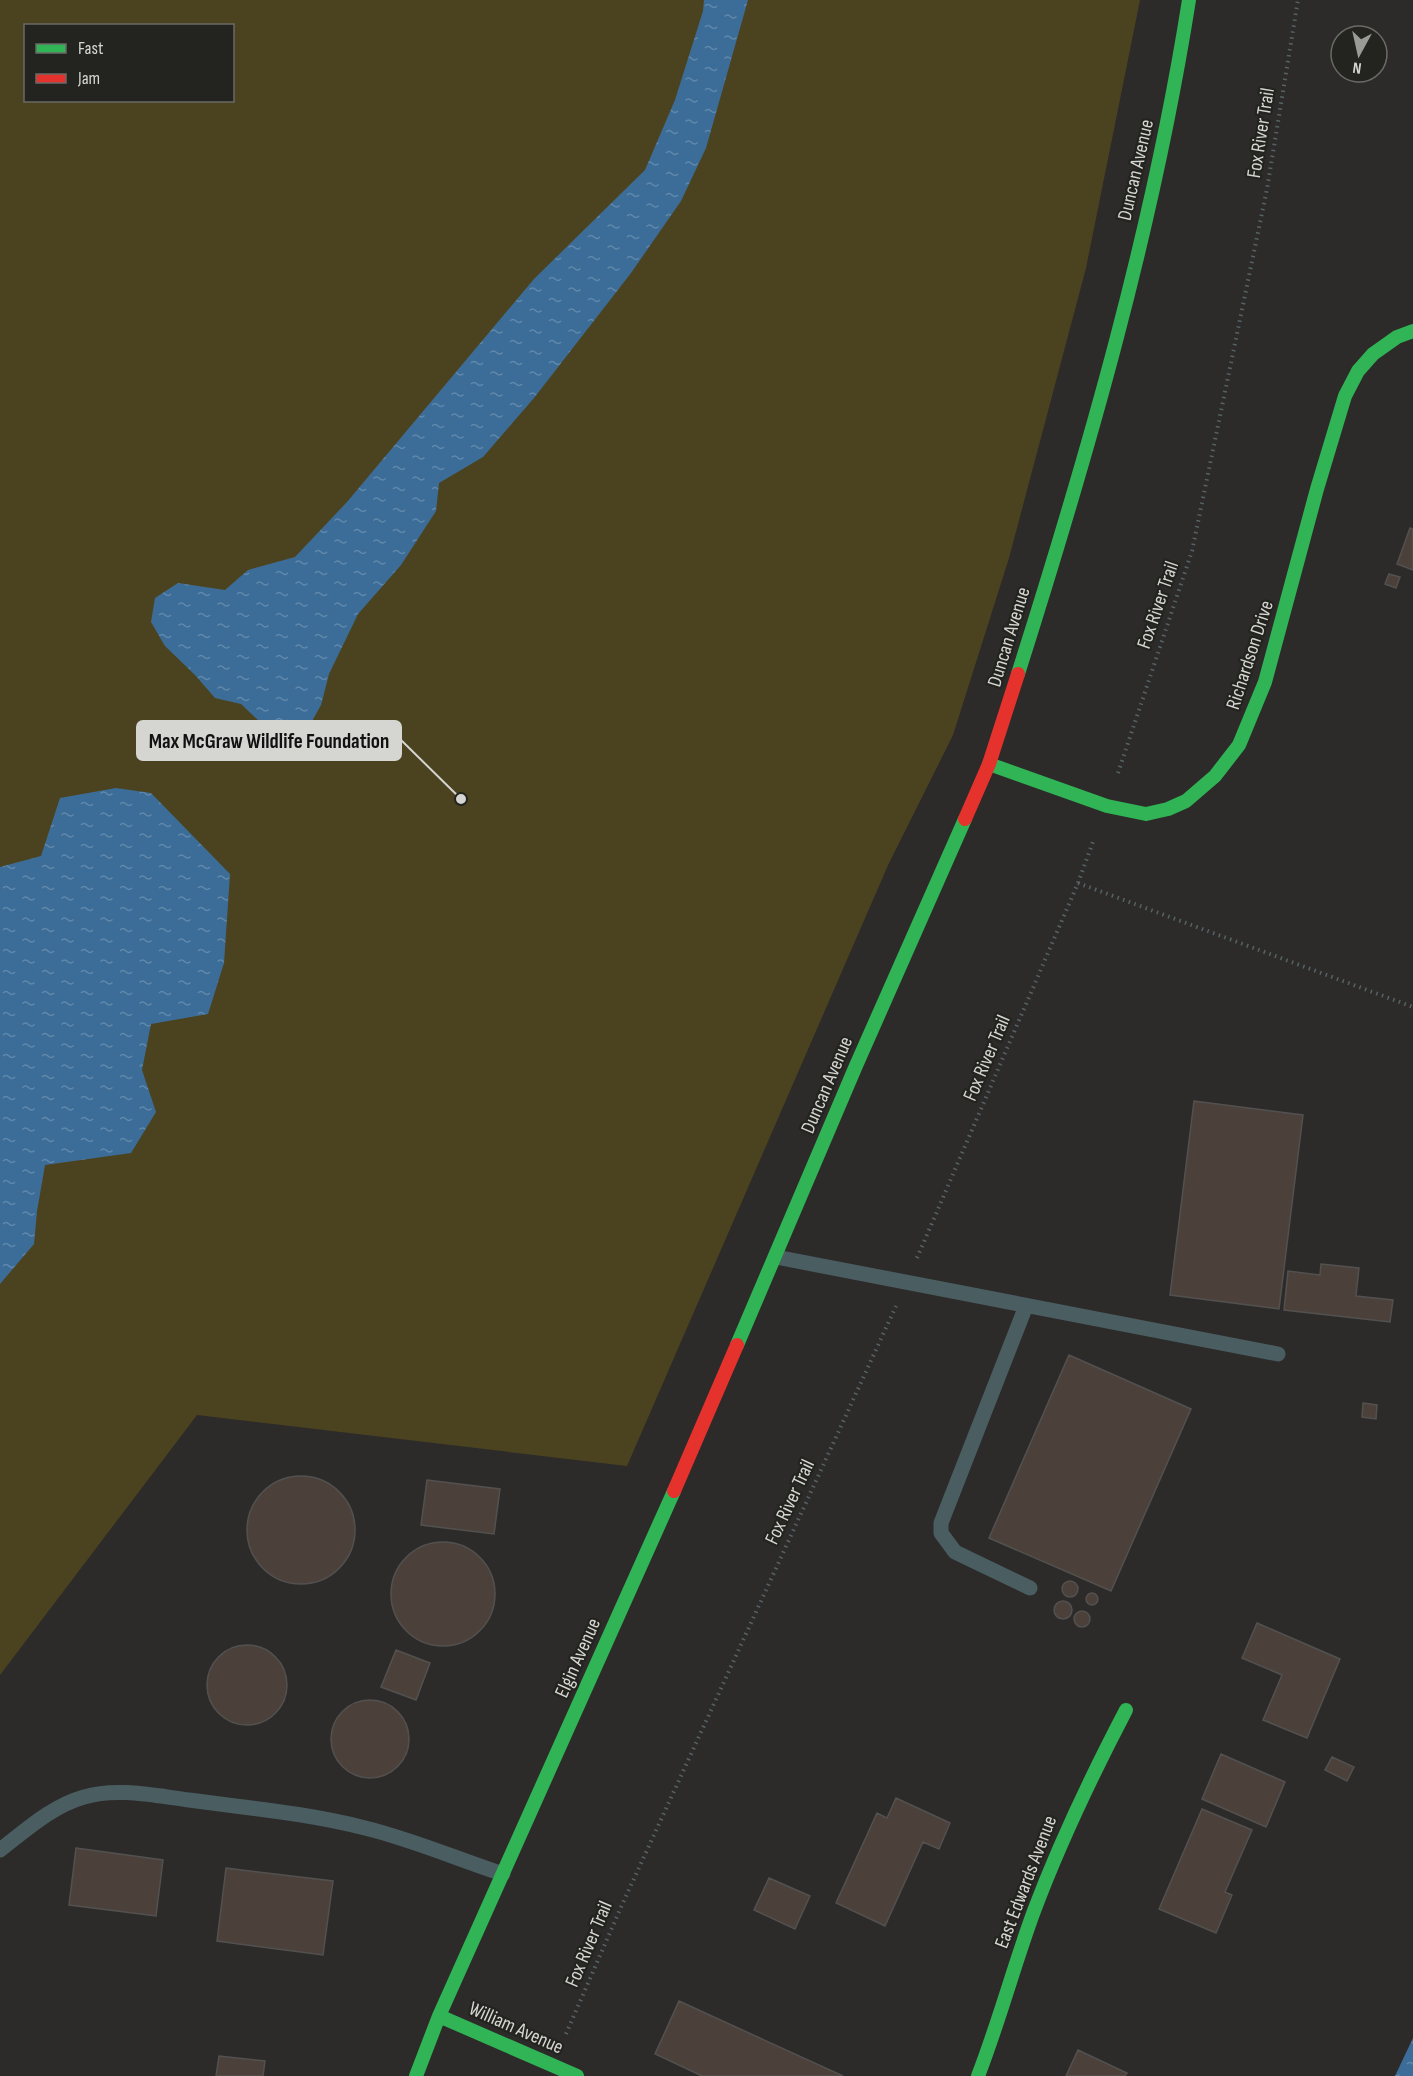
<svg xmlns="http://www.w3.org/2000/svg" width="1413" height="2076" font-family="'Sofia Sans Condensed',sans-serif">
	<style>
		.green { fill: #4b431f; fill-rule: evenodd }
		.water { fill: url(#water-ripples) }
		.building { fill: #4c413a; stroke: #525150; stroke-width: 1.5 }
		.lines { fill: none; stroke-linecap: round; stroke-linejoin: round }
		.path { stroke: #566265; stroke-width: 4; stroke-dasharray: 1.5 4.5; stroke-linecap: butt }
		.lane { stroke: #4a5d61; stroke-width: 15 }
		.fast { stroke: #30b455; stroke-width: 14 }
		.jam { stroke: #e5322d; stroke-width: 14 }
		.labels { text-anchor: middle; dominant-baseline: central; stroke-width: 4.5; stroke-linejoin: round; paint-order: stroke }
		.street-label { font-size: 20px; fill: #d5d5d2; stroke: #23231f }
		.leader { fill: none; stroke: #d5d5d2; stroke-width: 2 }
		.callout-dot { fill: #d5d5d2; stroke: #23231f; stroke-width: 2 }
		.callout { fill: #d5d5d2; stroke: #d5d5d2; stroke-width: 2 }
		.callout-label { font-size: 21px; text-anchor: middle; font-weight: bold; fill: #111 }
	</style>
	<defs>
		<pattern id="water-ripples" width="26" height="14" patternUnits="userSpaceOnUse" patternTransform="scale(1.5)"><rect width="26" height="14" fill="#3c6d99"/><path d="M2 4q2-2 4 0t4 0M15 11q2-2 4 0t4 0" fill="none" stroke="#6088ab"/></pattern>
	</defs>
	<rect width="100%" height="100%" fill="#2c2b2a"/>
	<path class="green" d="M0 0H1140L1086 268 1009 558 953 735 889 863 627 1466 197 1415 0 1675ZM26 26H232V100H26Z"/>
	<path class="water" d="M704 0H748L706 148 681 201 631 273 534 398 483 457 439 483 436 511 401 565 358 614 329 674 321 705 302 739 279 740 241 704 215 698 195 675 165 646 151 622 155 598 178 583 225 590 248 570 295 557 347 502 534 279 645 170 675 100 703 11Z
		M116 788 151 793 230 874 224 963 208 1014 151 1024 142 1070 156 1112 131 1153 45 1165 37 1211 34 1244 0 1284V867L41 856 60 798Z
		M1413 2038V2076H1395Z"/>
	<path class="building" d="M1410 528 1413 529V570L1397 564Z
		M1389 574 1400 577 1396 588 1385 584Z
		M1194 1101 1303 1115 1279 1309 1170 1295Z
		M1321 1264 1359 1268 1356 1296 1393 1300 1390 1322 1284 1310 1288 1271 1320 1275Z
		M1069 1355 1191 1409 1111 1591 989 1538Z
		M1363 1403 1377 1405 1376 1419 1362 1417Z
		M247 1530a54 54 0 1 1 108 0a54 54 0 1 1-108 0Z
		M427 1480 500 1489 494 1534 421 1525Z
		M391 1594a52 52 0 1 1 104 0a52 52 0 1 1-104 0Z
		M1062 1589a8 8 0 1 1 16 0a8 8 0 1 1-16 0Z
		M1086 1599a6 6 0 1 1 12 0a6 6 0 1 1-12 0Z
		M1054 1610a9 9 0 1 1 18 0a9 9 0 1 1-18 0Z
		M1074 1619a8 8 0 1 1 16 0a8 8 0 1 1-16 0Z
		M1257 1623 1340 1659 1307 1738 1263 1720 1282 1675 1242 1658Z
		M207 1685a40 40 0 1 1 80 0a40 40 0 1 1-80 0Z
		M396 1650 430 1663 416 1700 381 1687Z
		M331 1739a39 39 0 1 1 78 0a39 39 0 1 1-78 0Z
		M1221 1754 1285 1782 1266 1827 1202 1799Z
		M1332 1757 1354 1767 1347 1781 1325 1770Z
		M896 1798 950 1823 939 1849 923 1842 885 1926 836 1903 877 1813 887 1818Z
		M1202 1809 1252 1830 1225 1892 1232 1895 1216 1933 1159 1909Z
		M76 1848 163 1860 156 1916 69 1905Z
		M226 1868 333 1881 323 1955 217 1941Z
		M769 1878 810 1896 795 1929 754 1910Z
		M679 2001 843 2076H702L655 2054Z
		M1078 2050 1127 2073 1125 2076H1066Z
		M219 2056 265 2061 263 2076H216Z"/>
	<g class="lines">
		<path class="path" d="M1118 773 1192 551 1267 189 1298 0
			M1078 883 1413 1007
			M917 1258 1078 883 1094 839
			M566 2034 621 1907 896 1306"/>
		<path class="lane" d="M776 1257 1278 1354
			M1026 1306 941 1523V1533L955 1552 1030 1588
			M0 1850C26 1830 52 1806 84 1797 117 1787 156 1796 189 1800 247 1808 307 1813 365 1828 411 1839 457 1859 503 1874"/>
		<path class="fast" d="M1018 674C1088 453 1153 229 1189 0
			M989 764 1107 806 1146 814 1168 809 1186 801 1215 776 1239 745 1265 682 1317 489 1345 396 1358 371 1373 354 1397 337 1413 331
			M737 1345 855 1068 965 819
			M439 2016 577 2076
			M416 2076 439 2016 674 1491
			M978 2076C999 2022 1014 1965 1034 1911 1060 1842 1092 1775 1126 1710"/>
		<path class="jam" d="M965 819 989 764 1018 674
			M674 1491 737 1345"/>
	</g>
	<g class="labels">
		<g class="street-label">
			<text transform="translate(1261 133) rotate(-81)">Fox River Trail</text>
			<text transform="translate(1136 170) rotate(-77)">Duncan Avenue</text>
			<text transform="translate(1158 605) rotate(-71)">Fox River Trail</text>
			<text transform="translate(1009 637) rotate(-73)">Duncan Avenue</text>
			<text transform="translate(1250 655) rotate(-72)">Richardson Drive</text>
			<text transform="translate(987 1058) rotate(-67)">Fox River Trail</text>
			<text transform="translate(827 1085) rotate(-67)">Duncan Avenue</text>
			<text transform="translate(790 1502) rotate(-65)">Fox River Trail</text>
			<text transform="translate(578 1658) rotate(-66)">Elgin Avenue</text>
			<text transform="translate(1026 1882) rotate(-69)">East Edwards Avenue</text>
			<text transform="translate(589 1944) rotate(-67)">Fox River Trail</text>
			<text transform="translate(516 2028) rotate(24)">William Avenue</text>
		</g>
	</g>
	<path class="leader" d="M461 799L401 740"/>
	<circle class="callout-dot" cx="461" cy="799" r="6"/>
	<rect class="callout" x="137" y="721" width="264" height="39" rx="6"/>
	<g class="callout-label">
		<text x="269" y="748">Max McGraw Wildlife Foundation</text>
	</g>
	<rect x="24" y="24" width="210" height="78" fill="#23231f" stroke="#6a6a67" stroke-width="1.5"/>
	<rect x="36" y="44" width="30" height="9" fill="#30b455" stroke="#6a6a67" stroke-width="1.5"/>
	<text x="78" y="54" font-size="18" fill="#d5d5d2">Fast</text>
	<rect x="36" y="74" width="30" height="9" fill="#e5322d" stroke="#6a6a67" stroke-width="1.5"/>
	<text x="78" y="84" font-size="18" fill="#d5d5d2">Jam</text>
	<g transform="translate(1359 54) rotate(188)"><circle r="28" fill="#23231f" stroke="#6a6a67" stroke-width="1.5"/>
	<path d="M0-4.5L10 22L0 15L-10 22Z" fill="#9a9a97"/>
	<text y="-9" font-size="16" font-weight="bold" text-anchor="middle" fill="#d5d5d2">N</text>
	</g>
</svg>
